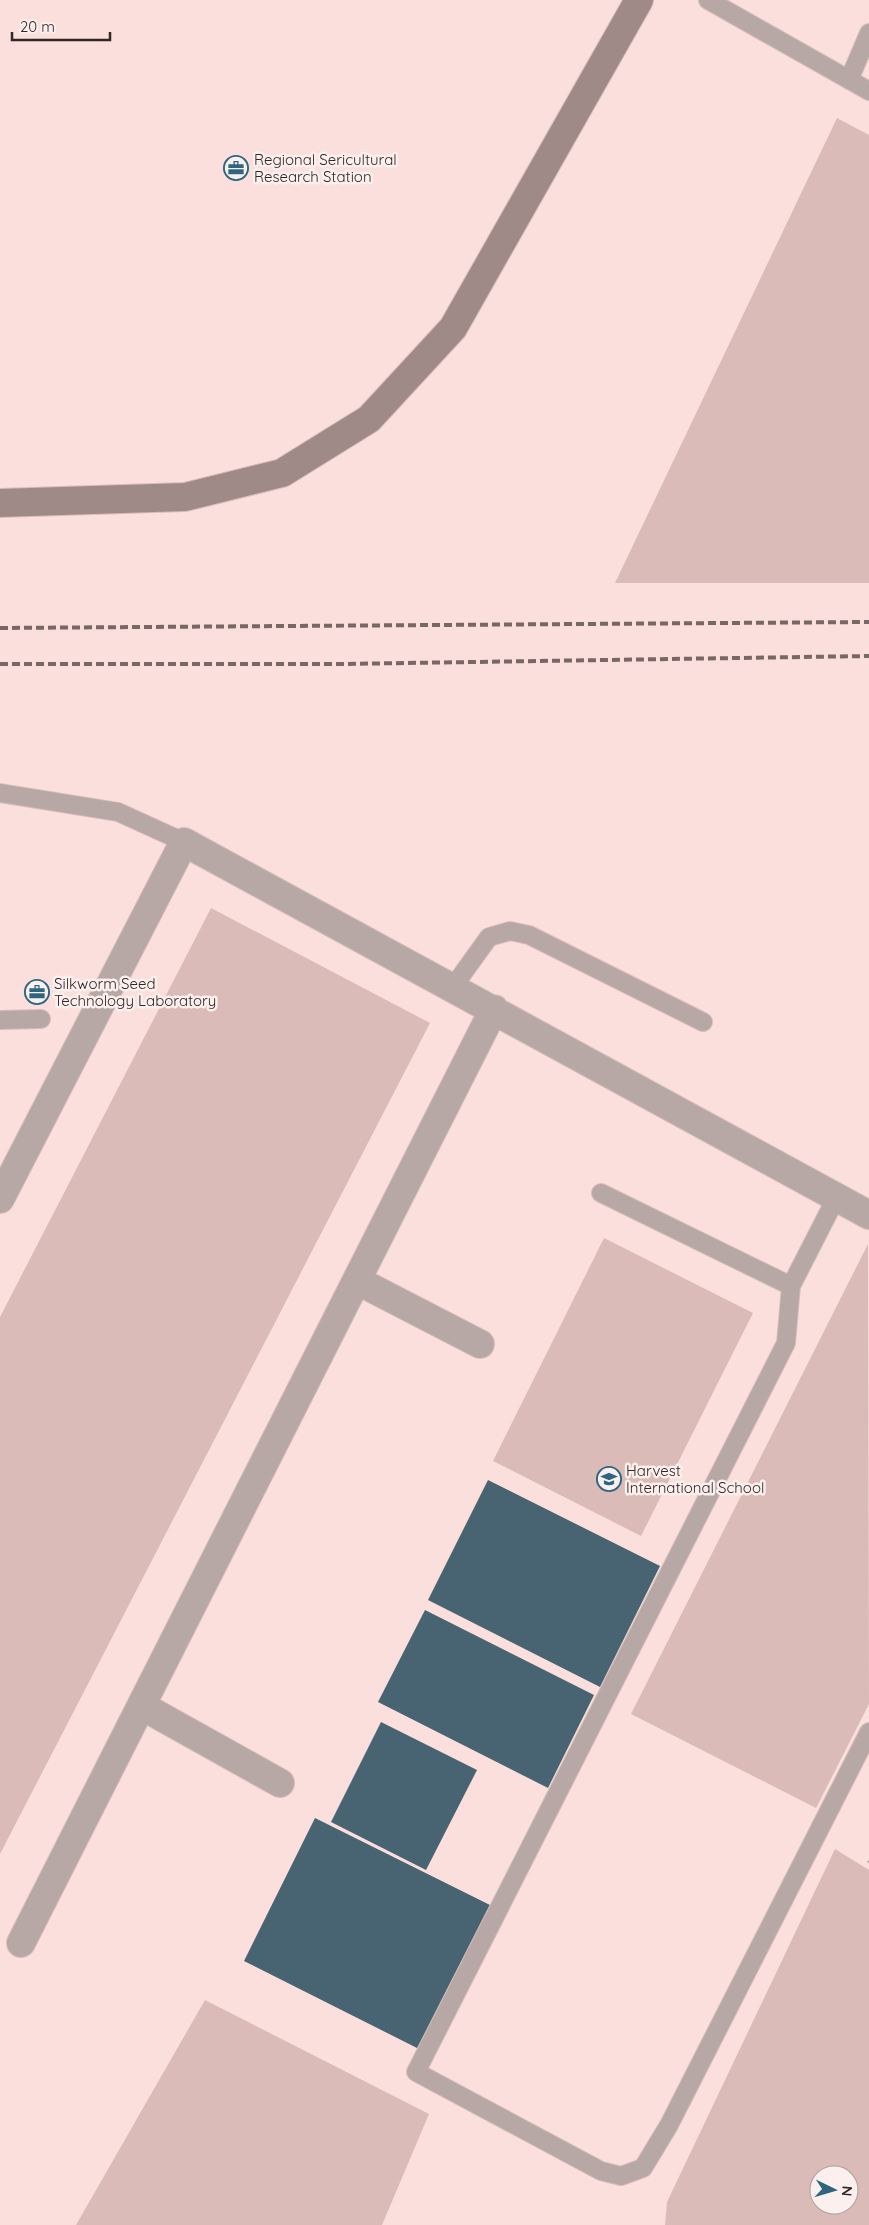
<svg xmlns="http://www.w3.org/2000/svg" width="869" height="2225" font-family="Quicksand,sans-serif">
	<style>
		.green { fill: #dbbbb8; fill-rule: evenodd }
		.building { fill: #486472 }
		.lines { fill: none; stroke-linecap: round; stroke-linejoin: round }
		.lane-casing { stroke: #d7bebb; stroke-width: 20 }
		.street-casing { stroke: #d7bebb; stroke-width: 30 }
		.secondary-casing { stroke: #d7bebb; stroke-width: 30 }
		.path { stroke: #b39d9b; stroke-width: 3; stroke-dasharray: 5 2.5; stroke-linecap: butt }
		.lane { stroke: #b7a8a6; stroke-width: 18 }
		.street { stroke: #b7a8a6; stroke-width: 28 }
		.secondary { stroke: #a08a87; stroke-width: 28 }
		.rail { stroke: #776765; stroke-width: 4; stroke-dasharray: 8 4; stroke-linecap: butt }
		.labels { text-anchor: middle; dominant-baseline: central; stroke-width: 5; stroke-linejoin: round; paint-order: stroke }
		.poi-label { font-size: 15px; fill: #312726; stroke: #fcf0ef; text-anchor: start }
	</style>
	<rect width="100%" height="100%" fill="#fbdfdc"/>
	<path class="green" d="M837 118 869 135V583H615Z
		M211 908 430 1023 0 1854V1317Z
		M604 1238 753 1313 641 1536 493 1461Z
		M868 1244 869 1704 816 1808 631 1714Z
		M835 1849 869 1870V2225H665L667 2202ZM819 2175H849V2205H819Z
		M205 2000 429 2114 382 2225H76Z"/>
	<path class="building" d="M488 1480 660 1566 600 1687 428 1600Z
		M425 1610 594 1695 548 1788 378 1702Z
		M381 1722 477 1770 426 1870 331 1822Z
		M315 1818 492 1906 421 2050 244 1961Z"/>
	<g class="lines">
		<defs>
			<path id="lane" d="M708 0 869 91
				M849 80 869 33
				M0 793 118 812 184 842
				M453 987 489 937 510 931 529 935 703 1022
				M0 1020 41 1019
				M601 1193 791 1286
				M836 1198 791 1286 786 1343 416 2072 601 2171 621 2176 643 2168 669 2125 869 1732"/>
			<path id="street" d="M0 1199 184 842 869 1215
				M358 1281 480 1344
				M142 1706 280 1783
				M21 1943 494 1009"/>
			<path id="secondary" d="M0 503 185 497 282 473 369 419 453 328 639 0"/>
		</defs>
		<use href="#lane" class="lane-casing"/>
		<use href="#street" class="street-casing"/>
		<use href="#secondary" class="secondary-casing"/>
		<path class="path" d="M868 1861 869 1862"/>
		<use href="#lane" class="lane"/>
		<use href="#street" class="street"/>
		<use href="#secondary" class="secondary"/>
		<path class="rail" d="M0 628 869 622
			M0 664H341L869 656"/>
	</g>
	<defs>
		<symbol id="office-ring" viewBox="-11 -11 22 22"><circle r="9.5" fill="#fcf0ef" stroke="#2e6680" stroke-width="1.5"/><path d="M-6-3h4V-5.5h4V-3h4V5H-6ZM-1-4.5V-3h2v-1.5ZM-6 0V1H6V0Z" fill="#2e6680"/></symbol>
		<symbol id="school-ring" viewBox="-11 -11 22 22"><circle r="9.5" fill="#fcf0ef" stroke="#2e6680" stroke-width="1.5"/><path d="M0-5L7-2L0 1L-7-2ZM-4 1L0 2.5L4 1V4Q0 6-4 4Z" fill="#2e6680"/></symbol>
	</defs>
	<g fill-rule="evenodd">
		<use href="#office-ring" x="222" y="154" width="28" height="28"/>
		<use href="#office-ring" x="23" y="978" width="28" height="28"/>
		<use href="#school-ring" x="595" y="1465" width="28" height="28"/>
	</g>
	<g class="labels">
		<g class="poi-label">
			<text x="254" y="159">Regional Sericultural<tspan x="254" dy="17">Research Station</tspan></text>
			<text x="54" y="983">Silkworm Seed<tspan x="54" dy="17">Technology Laboratory</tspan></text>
			<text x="626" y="1470">Harvest<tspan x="626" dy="17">International School</tspan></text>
		</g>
	</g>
	<g transform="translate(834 2190) rotate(95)"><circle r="24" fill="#fcf0ef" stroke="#aba09f"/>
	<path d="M0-4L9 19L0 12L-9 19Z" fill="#2e6680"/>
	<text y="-8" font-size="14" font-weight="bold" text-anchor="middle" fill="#312726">N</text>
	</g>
	<path d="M12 32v8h98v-8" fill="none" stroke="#312726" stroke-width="2.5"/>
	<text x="20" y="32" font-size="15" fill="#312726" stroke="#fcf0ef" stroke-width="4" paint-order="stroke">20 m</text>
</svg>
